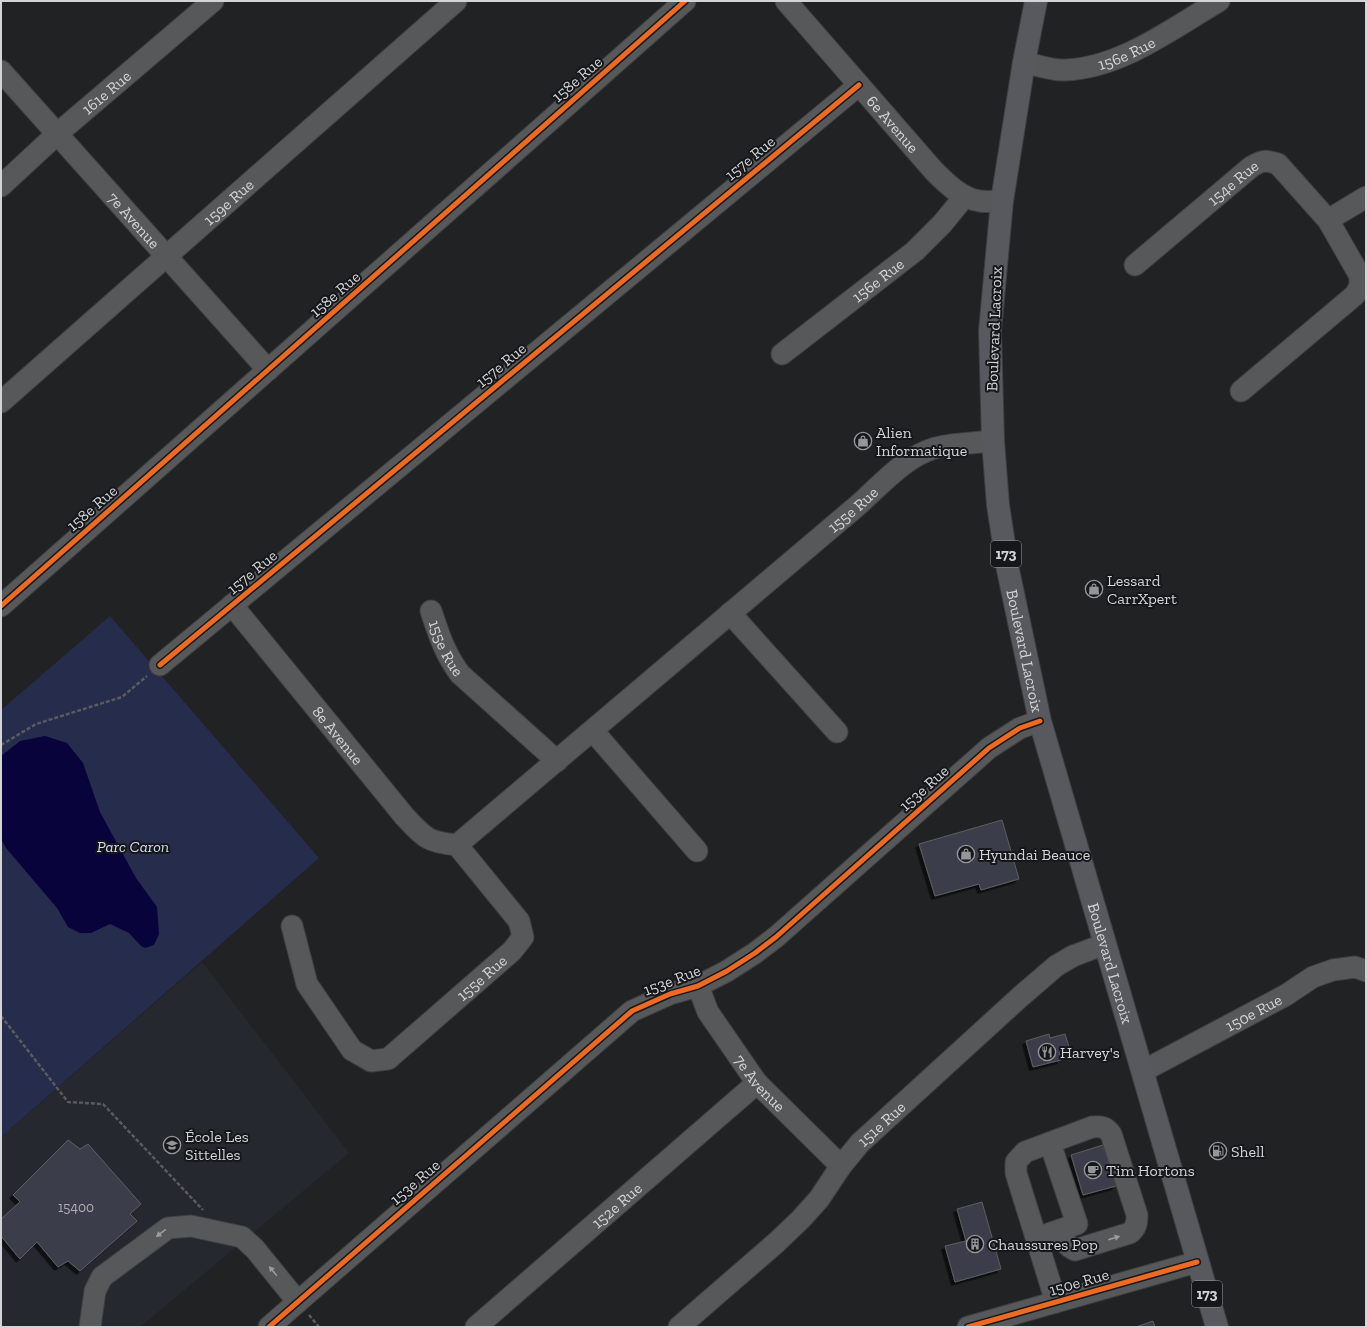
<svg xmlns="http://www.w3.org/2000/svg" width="1367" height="1328" font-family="'Zilla Slab',serif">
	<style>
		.built { fill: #262830 }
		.green { fill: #262c4c }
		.water { fill: #09033b }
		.building { fill: #3b3e4b; stroke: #5e5e60; filter: url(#shadow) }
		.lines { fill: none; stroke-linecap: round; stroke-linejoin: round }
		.minor-casing { stroke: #3e3f40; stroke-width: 23 }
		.major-casing { stroke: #3e3f40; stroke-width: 24 }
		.path { stroke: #5a5b5c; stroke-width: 2.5; stroke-dasharray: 4 2; stroke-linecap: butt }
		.minor { stroke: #575859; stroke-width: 21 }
		.major { stroke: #57595f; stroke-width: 22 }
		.cycleway-casing { stroke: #16171a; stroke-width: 8 }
		.cycleway { stroke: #ed6a23; stroke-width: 5 }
		.oneway { fill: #9c9c9e }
		.labels { text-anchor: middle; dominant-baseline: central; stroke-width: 4; stroke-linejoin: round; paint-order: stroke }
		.number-label { font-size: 14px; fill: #aeaeb4 }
		.shield { fill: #16171a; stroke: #9b9b9e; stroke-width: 1 }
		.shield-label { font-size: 15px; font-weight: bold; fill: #d4d4d7 }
		.street-label { font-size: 16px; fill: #d4d4d7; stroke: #16171a }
		.poi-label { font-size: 16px; fill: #d4d4d7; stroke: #16171a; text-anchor: start }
		.park-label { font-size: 16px; font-style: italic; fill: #d6dcef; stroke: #16171a }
	</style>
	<defs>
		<filter id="shadow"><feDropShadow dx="-3.5" dy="3.5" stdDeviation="0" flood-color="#0009"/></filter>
	</defs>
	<rect width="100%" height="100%" fill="#212223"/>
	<path class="built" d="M202 962 349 1153 140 1327H1V1137Z"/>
	<path class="green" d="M110 616 319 858 1 1137V710Z"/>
	<path class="water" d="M45 736 67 743 83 763 100 812 136 878 157 907 159 934 154 945 145 948 141 946 129 933 110 924 91 933H80L68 927 57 908 6 848 1 839V756L20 741Z"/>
	<path class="building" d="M1002 820 1019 879 981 890 979 884 935 896 919 844Z
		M1049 1034 1050 1038 1065 1034 1070 1050 1059 1053 1061 1060 1033 1067 1026 1041Z
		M68 1140 80 1149 88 1144 141 1204 130 1214 137 1221 80 1271 68 1261 58 1267 37 1242 20 1259 1 1236V1219L20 1202 13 1195Z
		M1103 1145 1116 1186 1083 1195 1071 1155Z
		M982 1202 1001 1269 955 1282 945 1246 966 1241 957 1209Z
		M1153 1321 1155 1327H1136Z"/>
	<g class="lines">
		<defs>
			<g id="minor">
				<path id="s1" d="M786 1 934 171C946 183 962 199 980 201 987 202 995 201 1002 201"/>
				<path id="s2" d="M1024 62C1036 65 1053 71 1065 70 1121 68 1173 28 1219 1"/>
				<path id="s3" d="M1 71 268 370"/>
				<path id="s4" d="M1 186 57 134 213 1"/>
				<path d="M1328 220 1366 197"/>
				<path id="s5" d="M1135 265 1251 167C1262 160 1266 160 1278 164L1328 220 1360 276V286L1355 295 1241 391"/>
				<path id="s6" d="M782 354 915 251 942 224 965 196"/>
				<path id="s7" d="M1 402 456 1"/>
				<path id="s8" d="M232 605 405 817C425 838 427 842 457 845"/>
				<path d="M1 606 685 1"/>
				<path id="s9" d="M431 611C439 635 445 654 460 674L557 761"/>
				<path d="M730 613 837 732"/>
				<path d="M160 665 859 85"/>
				<path d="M593 731 697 851"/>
				<path id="s10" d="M457 845 857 506C880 486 904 457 935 448 954 443 974 443 993 441"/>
				<path id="s11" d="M292 926 307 984 352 1050 371 1061 388 1059 512 951 523 937 519 921 457 845"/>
				<path id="s12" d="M698 986 708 1012 757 1083 841 1166"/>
				<path id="s13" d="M1143 1071 1286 995 1313 977 1333 970 1355 967 1366 971"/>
				<path d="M1048 1234 1077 1224 1050 1143"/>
				<path d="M1056 1302 1016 1173V1162L1025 1152 1092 1127C1101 1126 1106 1127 1111 1134L1137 1215C1137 1223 1136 1228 1130 1233L1075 1250C1065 1246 1064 1239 1061 1230"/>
				<path d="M90 1327 95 1291 102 1277 168 1228 191 1226 242 1237 255 1249 298 1302"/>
				<path d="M269 1327 632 1011 670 994 698 986 727 971 755 953 776 937 989 748 1020 728 1040 721"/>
				<path id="s14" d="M476 1327 757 1083"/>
				<path id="s15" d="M679 1327 777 1242 801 1219 819 1199 841 1166 860 1143 1020 997 1056 966 1073 956 1105 944"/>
				<path d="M968 1327 1197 1262"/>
			</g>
			<g id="major">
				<path id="s16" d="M1036 1 1024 62 1002 201 990 331 993 441 998 505 1008 570 1040 721 1217 1327"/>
			</g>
		</defs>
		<use href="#minor" class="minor-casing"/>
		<use href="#major" class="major-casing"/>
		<path class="path" d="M1 745 36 724 122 697 147 676
			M1 1016 68 1102 103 1104 203 1210
			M309 1315 319 1327"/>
		<use href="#minor" class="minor"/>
		<use href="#major" class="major"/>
		<defs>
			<path id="cycleway" d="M1 606 685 1
				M160 665 859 85
				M269 1327 632 1011 670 994 698 986 727 971 755 953 776 937 989 748 1020 728 1040 721
				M968 1327 1197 1262"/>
		</defs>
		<use href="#cycleway" class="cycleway-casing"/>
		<use href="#cycleway" class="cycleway"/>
	</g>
	<defs><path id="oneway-solid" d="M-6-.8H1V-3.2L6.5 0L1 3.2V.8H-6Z"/></defs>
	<g class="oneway">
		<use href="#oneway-solid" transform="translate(161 1233) rotate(143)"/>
		<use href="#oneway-solid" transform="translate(1114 1238) rotate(-18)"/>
		<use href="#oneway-solid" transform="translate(273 1271) rotate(-129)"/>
	</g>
	<defs>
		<symbol id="shop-ring" viewBox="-11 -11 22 22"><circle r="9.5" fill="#16171a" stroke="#959698" stroke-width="1.5"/><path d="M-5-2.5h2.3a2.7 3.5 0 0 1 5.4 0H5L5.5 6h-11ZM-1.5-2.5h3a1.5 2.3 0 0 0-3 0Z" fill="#959698"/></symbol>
		<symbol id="restaurant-ring" viewBox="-11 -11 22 22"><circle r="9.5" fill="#16171a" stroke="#959698" stroke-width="1.5"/><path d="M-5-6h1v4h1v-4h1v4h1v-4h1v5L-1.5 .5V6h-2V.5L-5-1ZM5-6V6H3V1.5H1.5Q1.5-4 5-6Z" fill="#959698"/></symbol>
		<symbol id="school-ring" viewBox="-11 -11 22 22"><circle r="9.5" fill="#16171a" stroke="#959698" stroke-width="1.5"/><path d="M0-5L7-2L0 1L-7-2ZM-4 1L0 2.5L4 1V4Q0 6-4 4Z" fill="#959698"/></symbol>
		<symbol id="fuel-ring" viewBox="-11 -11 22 22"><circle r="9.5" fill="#16171a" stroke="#959698" stroke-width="1.5"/><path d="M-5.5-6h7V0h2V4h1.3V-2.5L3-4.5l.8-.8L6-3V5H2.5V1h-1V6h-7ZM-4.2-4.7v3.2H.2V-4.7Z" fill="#959698"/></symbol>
		<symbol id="cafe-ring" viewBox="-11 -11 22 22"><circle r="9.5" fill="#16171a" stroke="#959698" stroke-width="1.5"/><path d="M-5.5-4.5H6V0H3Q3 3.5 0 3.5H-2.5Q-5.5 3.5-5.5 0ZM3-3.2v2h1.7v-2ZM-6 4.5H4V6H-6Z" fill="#959698"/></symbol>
		<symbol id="building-ring" viewBox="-11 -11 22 22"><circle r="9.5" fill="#16171a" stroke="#959698" stroke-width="1.5"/><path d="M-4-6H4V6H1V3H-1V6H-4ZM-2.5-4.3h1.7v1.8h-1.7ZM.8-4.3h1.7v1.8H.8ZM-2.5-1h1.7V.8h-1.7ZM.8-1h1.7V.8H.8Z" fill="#959698"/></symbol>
	</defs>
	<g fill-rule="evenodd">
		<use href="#shop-ring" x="853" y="431" width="20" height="20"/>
		<use href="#shop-ring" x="1084" y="579" width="20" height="20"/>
		<use href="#shop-ring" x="956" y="844" width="20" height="20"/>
		<use href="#restaurant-ring" x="1037" y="1042" width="20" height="20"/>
		<use href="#school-ring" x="162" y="1135" width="20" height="20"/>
		<use href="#fuel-ring" x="1208" y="1141" width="20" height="20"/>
		<use href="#cafe-ring" x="1083" y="1160" width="20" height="20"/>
		<use href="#building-ring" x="965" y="1234" width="20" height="20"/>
	</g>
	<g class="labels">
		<g class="number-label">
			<text x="76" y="1207">15400</text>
		</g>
		<g class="shield">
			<rect x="991" y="541" width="30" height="26" rx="3"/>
			<rect x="1192" y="1281" width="30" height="26" rx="3"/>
		</g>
		<g class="shield-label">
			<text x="1006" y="554">173</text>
			<text x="1207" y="1294">173</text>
		</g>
		<g class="street-label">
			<text stroke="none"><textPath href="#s2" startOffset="106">156e Rue</textPath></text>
			<text transform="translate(577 79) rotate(-41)">158e Rue</text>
			<text stroke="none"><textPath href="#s4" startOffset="141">161e Rue</textPath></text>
			<text stroke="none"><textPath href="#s1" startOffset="163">6e Avenue</textPath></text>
			<text transform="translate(750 158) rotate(-40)">157e Rue</text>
			<text stroke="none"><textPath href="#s5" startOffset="128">154e Rue</textPath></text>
			<text stroke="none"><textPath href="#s7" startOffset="303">159e Rue</textPath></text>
			<text stroke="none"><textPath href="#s3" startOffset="200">7e Avenue</textPath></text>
			<text stroke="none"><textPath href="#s6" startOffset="121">156e Rue</textPath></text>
			<text transform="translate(335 294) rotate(-41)">158e Rue</text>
			<text transform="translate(994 329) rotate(-88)">Boulevard Lacroix</text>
			<text transform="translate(501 365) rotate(-40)">157e Rue</text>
			<text transform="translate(92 508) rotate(-41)">158e Rue</text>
			<text stroke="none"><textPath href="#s10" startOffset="519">155e Rue</textPath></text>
			<text transform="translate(252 572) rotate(-40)">157e Rue</text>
			<text stroke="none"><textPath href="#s9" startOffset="40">155e Rue</textPath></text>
			<text stroke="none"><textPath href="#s16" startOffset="656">Boulevard Lacroix</textPath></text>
			<text stroke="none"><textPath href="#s8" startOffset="168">8e Avenue</textPath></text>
			<text transform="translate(924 788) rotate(-42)">153e Rue</text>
			<text stroke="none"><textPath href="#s16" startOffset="980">Boulevard Lacroix</textPath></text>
			<text stroke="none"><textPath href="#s11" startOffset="303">155e Rue</textPath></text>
			<text transform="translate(672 980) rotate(-21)">153e Rue</text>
			<text stroke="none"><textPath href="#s13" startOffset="125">150e Rue</textPath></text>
			<text stroke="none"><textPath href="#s12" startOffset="116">7e Avenue</textPath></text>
			<text stroke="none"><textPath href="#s15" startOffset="288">151e Rue</textPath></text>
			<text transform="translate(415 1182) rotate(-41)">153e Rue</text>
			<text stroke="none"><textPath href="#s14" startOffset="186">152e Rue</textPath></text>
			<text transform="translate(1079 1282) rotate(-16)">150e Rue</text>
		</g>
		<g class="poi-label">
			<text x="876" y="432">Alien<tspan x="876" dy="18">Informatique</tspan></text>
			<text x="1107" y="580">Lessard<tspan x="1107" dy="18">CarrXpert</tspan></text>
			<text x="979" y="854">Hyundai Beauce</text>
			<text x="1060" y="1052">Harvey's</text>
			<text x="185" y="1136">École Les<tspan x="185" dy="18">Sittelles</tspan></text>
			<text x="1231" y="1151">Shell</text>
			<text x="1106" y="1170">Tim Hortons</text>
			<text x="988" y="1244">Chaussures Pop</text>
		</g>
		<g class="park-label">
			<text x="133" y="846">Parc Caron</text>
		</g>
	</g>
	<rect width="1367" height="1328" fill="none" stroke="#d4d4d7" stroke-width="4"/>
</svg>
